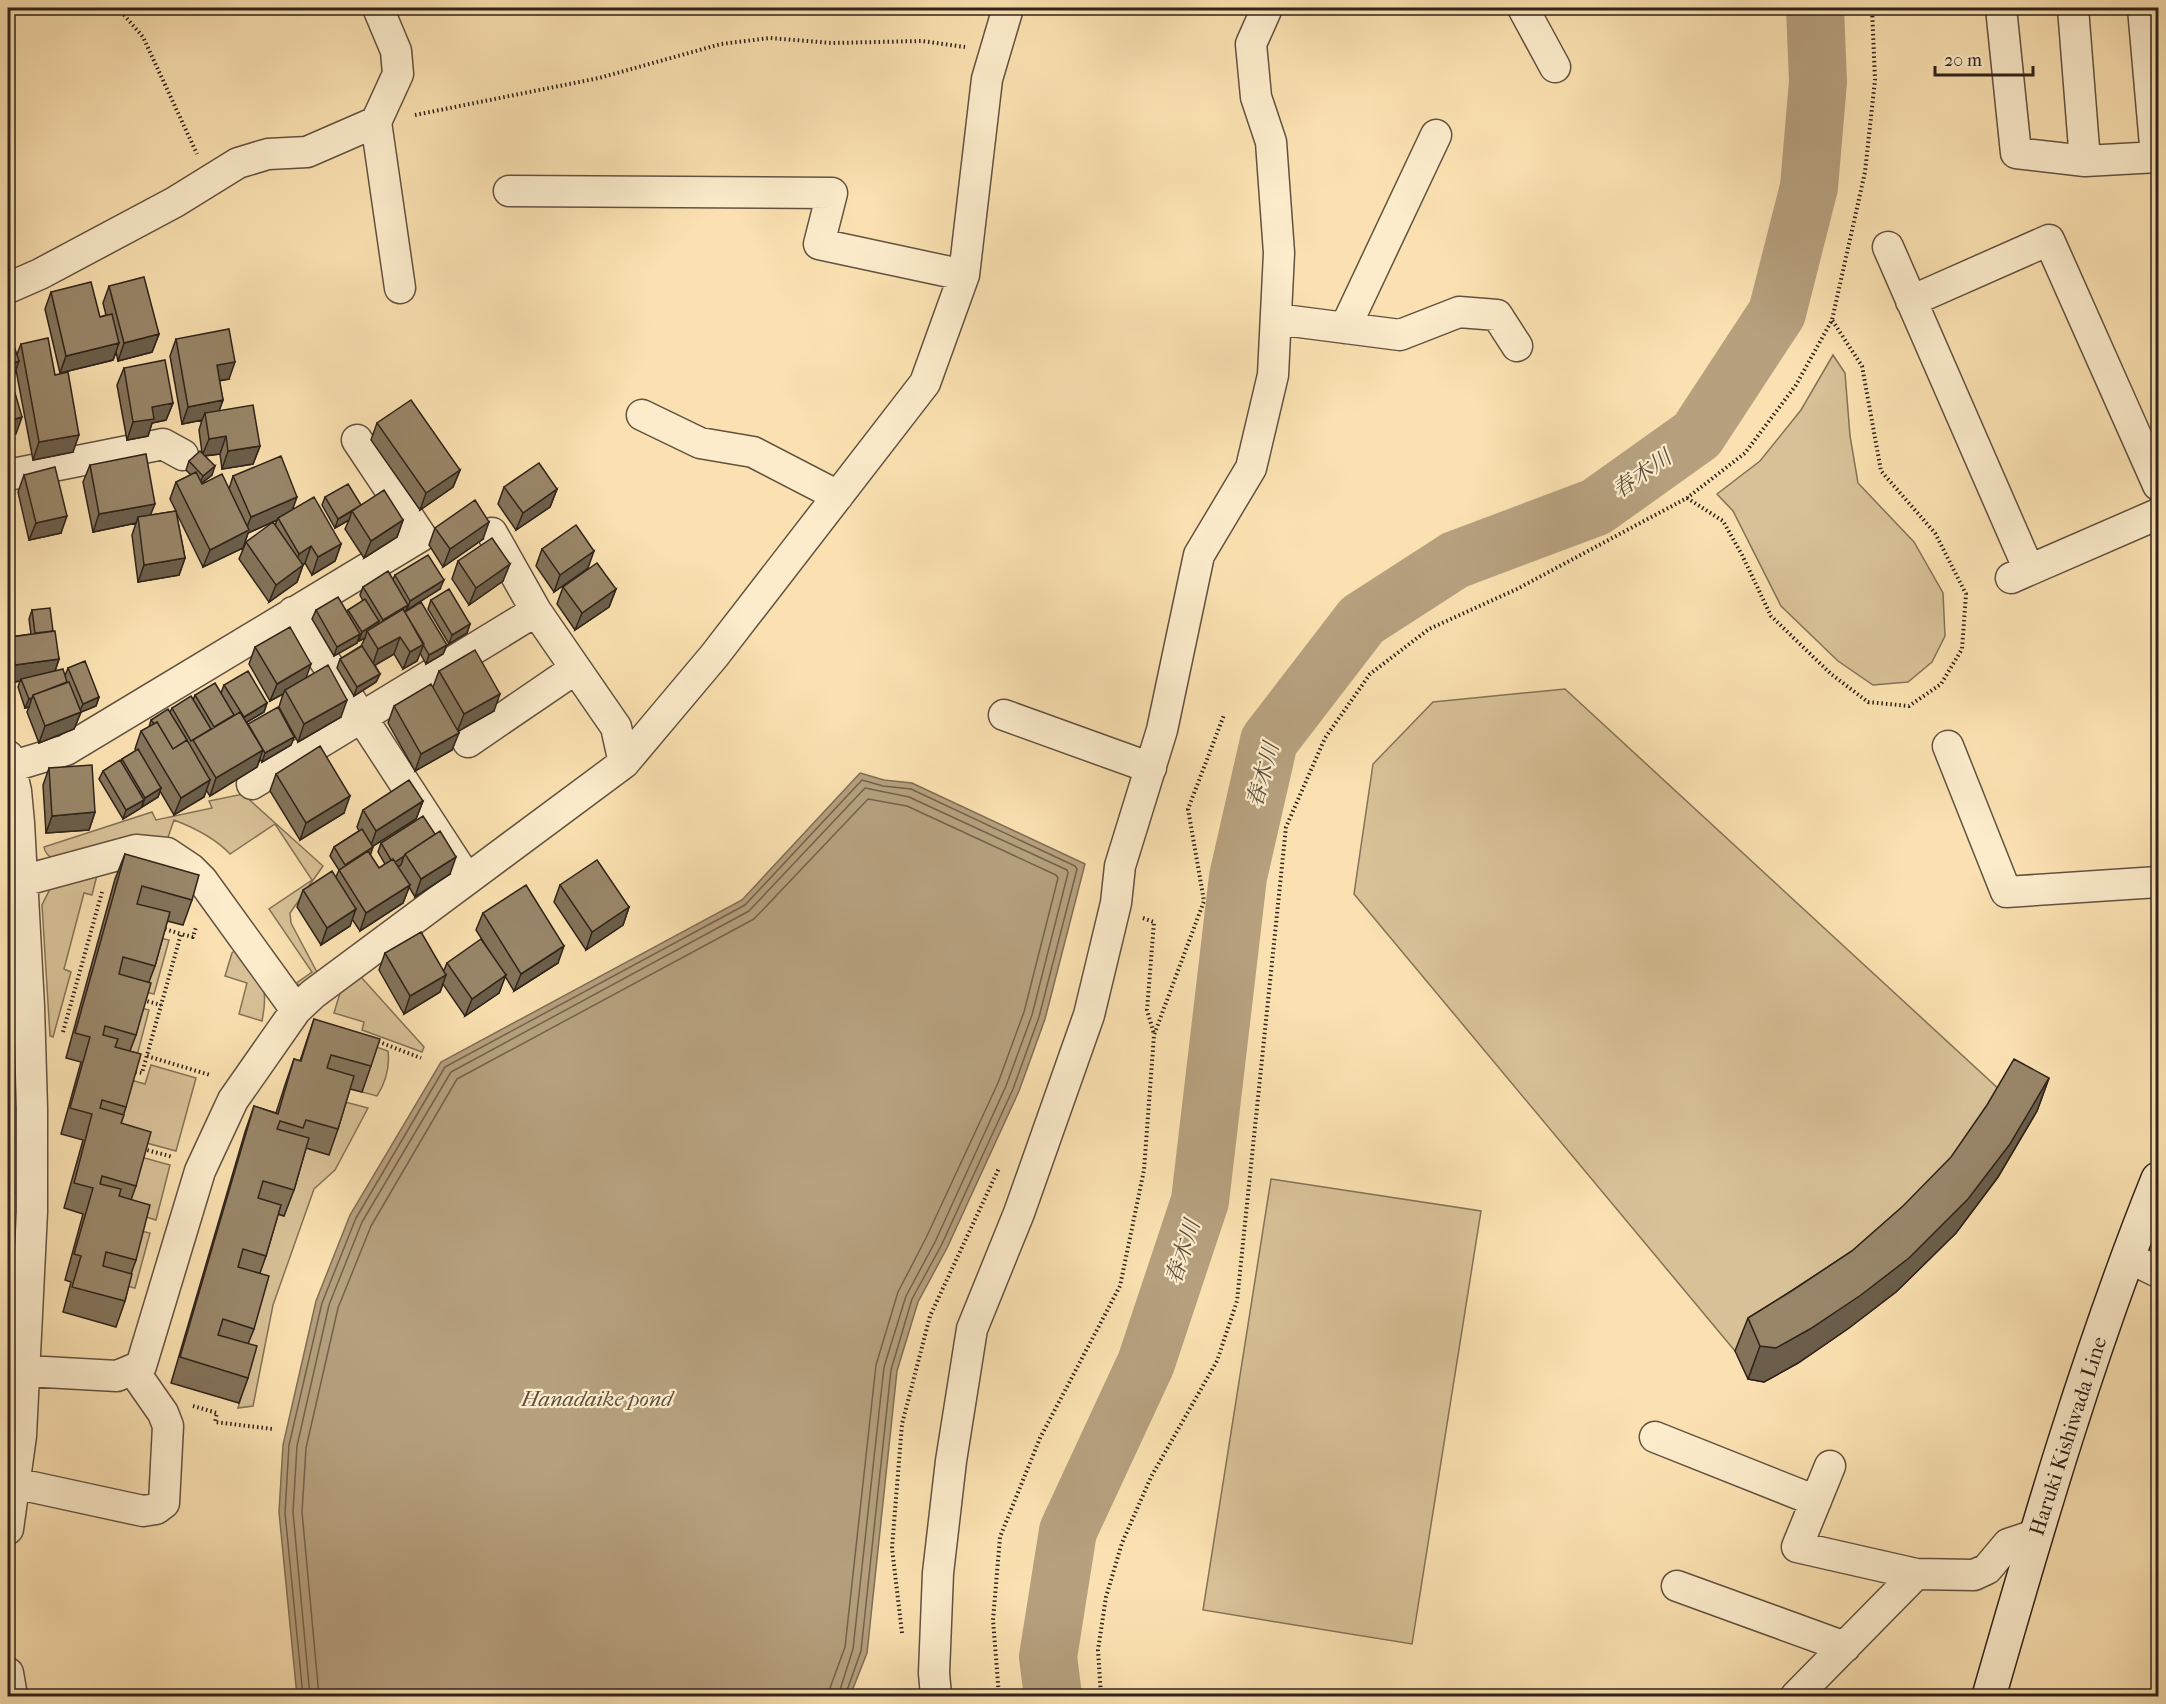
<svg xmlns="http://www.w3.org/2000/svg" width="2166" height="1704" font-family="'IM FELL French Canon','Noto Serif JP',serif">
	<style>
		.green { fill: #d8c197; stroke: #847258; stroke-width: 1.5 }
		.water { fill: #b6a07e; stroke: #806e56; stroke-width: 1.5 }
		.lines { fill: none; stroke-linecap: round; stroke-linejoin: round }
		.shore { stroke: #72624c; stroke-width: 1.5 }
		.river { stroke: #b6a07e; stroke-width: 58 }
		.minor-casing { stroke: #625240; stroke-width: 33 }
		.secondary-casing { stroke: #2f231a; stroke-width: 36 }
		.path { stroke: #2f231a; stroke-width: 4; stroke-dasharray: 1.5 3; stroke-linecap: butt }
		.minor { stroke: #fceccc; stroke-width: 30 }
		.secondary { stroke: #fceccc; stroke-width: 33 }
		.wall { fill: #84735a; stroke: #2f231a; stroke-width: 1.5 }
		.shaded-wall { fill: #6b5e4a; stroke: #2f231a; stroke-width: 1.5 }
		.building { fill: #998669; stroke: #2f231a; stroke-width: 1.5 }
		.labels { text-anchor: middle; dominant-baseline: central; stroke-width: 4.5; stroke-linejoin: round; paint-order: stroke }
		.street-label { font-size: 21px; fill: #2f231a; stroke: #fceccc }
		.water-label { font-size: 22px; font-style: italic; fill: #5e4f3d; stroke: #fceccc }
	</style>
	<rect width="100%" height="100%" fill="#fbe1b1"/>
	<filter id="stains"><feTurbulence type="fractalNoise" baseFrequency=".00333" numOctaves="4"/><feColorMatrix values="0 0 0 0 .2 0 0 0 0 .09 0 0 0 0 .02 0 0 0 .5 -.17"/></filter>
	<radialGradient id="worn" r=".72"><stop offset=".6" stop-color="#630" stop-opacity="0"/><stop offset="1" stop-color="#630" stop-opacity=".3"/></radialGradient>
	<path class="green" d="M1833 355 1845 373 1850 436 1858 483 1914 542 1943 593 1945 636 1932 662 1908 682 1873 685 1838 661 1781 606 1733 511 1717 494 1760 461 1801 410Z
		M1565 689 2002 1092 1975 1138 1781 1324 1735 1351 1354 894 1373 764 1433 702Z
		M243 794 323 866 290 913 291 923 318 974 303 985 295 984 312 972 269 909 312 880 275 824 230 854C215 838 195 828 174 820L166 843 55 859C49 857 45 854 44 847L152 812 156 820 212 808 209 801Z
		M97 875 92 895 84 893 64 969 71 972 53 1037 50 1036 42 905 51 887Z
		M9 916 16 997 10 999 8 994Z
		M160 938 169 940 154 994 145 992Z
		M236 950C260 977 270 982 262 1021L239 1014 247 983 225 976 232 953Z
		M361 977 424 1047 422 1052 362 1030 364 1022 334 1013 340 993Z
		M141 1008 149 1010 135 1063 127 1061Z
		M17 1020 21 1197 8 1187 12 1025Z
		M359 1041 388 1051C390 1068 386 1082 377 1096L362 1092 370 1064Z
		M151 1065 196 1078 176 1151 121 1136 117 1133 131 1080 145 1084Z
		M345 1102 368 1108 335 1170 314 1189 273 1305 253 1406 238 1408 248 1372 240 1370 252 1299 277 1214 284 1216 304 1147Z
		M141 1157 170 1165 156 1220 126 1211Z
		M1271 1179 1481 1211 1412 1644 1203 1610Z
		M141 1231 150 1233 135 1288 126 1286Z"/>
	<path class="water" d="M860 773 884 780 912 783 1085 864 1045 1019 1019 1091 947 1248 918 1302 897 1371 867 1653 850 1696H297L279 1512 283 1445 316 1301 350 1215 441 1062 742 900Z"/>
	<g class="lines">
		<path class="shore" d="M303 1696 285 1513 289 1445 322 1303 356 1218 445 1067 745 905 862 780 883 786 911 789 1075 866 1077 869 1039 1017 1013 1089 941 1246 912 1299 891 1370 861 1651 845 1696
			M310 1696 293 1512 297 1446 329 1305 362 1222 451 1072 749 911 865 788 909 797 1067 870 1068 873 1032 1015 1006 1086 935 1242 906 1296 884 1367 853 1649 838 1696
			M319 1696 302 1512 306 1448 338 1308 371 1226 457 1079 754 919 868 799 907 806 1056 875 1058 878 1024 1012 998 1083 926 1238 898 1292 876 1365 845 1647 830 1688 829 1696"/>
		<path class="river" d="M1053 1696 1048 1657 1068 1531 1146 1363 1200 1201 1238 877 1269 741 1362 620 1455 560 1596 507 1697 435 1777 313 1809 187 1818 82 1815 8"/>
		<defs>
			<path id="minor" d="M1523 8 1555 67
				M2001 8 2016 153 2085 161 2158 157
				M2073 8 2085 161
				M2143 8 2156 157
				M376 122 400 288
				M509 191 832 193 819 244 964 275
				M1888 247 2029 570
				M8 288 40 274 175 202 238 163 268 154 307 152 376 122 398 74 396 51 378 8
				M1911 301 2049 240 2158 485
				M1276 319 1400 335 1459 312 1497 315 1517 346
				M1345 328 1436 135
				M642 415 700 443 753 452 838 496
				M8 475 163 444 183 455
				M492 533 536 611 616 727 624 763
				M2011 578 2158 514
				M293 612 459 867
				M1004 715 1151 768
				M468 742 575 669
				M1948 746 2006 892 2158 882
				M8 756 16 791 19 823 29 1006 32 1108V1212L21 1436 8 1529
				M10 767 66 750 421 536 357 440
				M252 784 536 611
				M22 881 136 850 167 853 191 869 202 880 296 1010
				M2127 1257 2158 1272
				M8 1370 117 1376 141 1366 200 1171 233 1100 296 1010 313 994 624 763 714 656 925 383 964 275 987 79 1008 8
				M1655 1437 1816 1501
				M1830 1466 1797 1547 1916 1574 1974 1575 1987 1569 2008 1544 2035 1535
				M14 1483 143 1511 156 1509 164 1503 168 1426 163 1413 133 1370
				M1677 1586 1845 1647
				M8 1673 12 1696
				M936 1696 934 1673 938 1573 951 1461 972 1329 1019 1213 1089 1015 1116 903 1120 866 1162 730 1199 555 1251 468 1273 375 1279 253 1271 142 1256 97 1251 44 1267 8
				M1796 1696 1916 1574"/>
			<path id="secondary" d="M1989 1696C2039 1522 2090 1348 2158 1179"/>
		</defs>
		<use href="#minor" class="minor-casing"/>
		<use href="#secondary" class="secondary-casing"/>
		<path class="path" d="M118 8 143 37 197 154
			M415 115 599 78 721 44 770 38 832 43 922 41 965 47
			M1687 498 1723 521 1742 555 1771 616 1831 674 1868 702 1909 706 1941 684 1962 649 1966 594 1935 533 1881 471 1862 366 1832 320
			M1143 918 1154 922 1147 1010 1154 1034
			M165 929 181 934
			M143 1000 161 1005
			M63 1032 102 892
			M374 1040 421 1058
			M147 1056 210 1075
			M131 1071 142 1073 181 934 193 937 196 927
			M143 1149 173 1157
			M193 1406 217 1413 215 1422 273 1429
			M902 1633 892 1548 902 1424 930 1316 999 1168
			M999 1696 993 1620 1000 1537 1040 1438 1120 1286 1144 1170 1154 1035 1204 901 1188 809 1224 715
			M1101 1696 1098 1650 1106 1597 1122 1543 1151 1477 1217 1361 1237 1301 1286 827 1325 738 1370 674 1429 629 1517 589 1687 498 1745 453 1796 385 1832 320 1865 172 1875 80 1872 8"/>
		<use href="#minor" class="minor"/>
		<use href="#secondary" class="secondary"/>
	</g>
	<path class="wall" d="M109 286 159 334 152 352 118 361 116 352 113 360 60 373 45 309 51 292 100 317 106 315 103 303Z
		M176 339 229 379 219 381 223 400 219 410 260 446 253 464 222 469 220 454 205 456 212 475 202 483V484L229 489 233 476 293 509 341 544 335 561 312 575 305 563 303 565 297 582 269 602 239 559 246 542 275 526 277 520 248 533 243 548 203 567 176 512 185 558 179 575 138 582 132 535 136 523 93 532 83 482 90 465 151 515 176 511 170 499 176 482 191 475 186 470 189 461 202 453 199 430 202 420 182 424 170 356Z
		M21 344 55 375 73 452 33 460 16 370 13 378 17 354Z
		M124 368 173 403 166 420 152 423 148 436 127 440 117 385Z
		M377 423 460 470 453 487 420 510 371 440Z
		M24 475 61 533 29 540 18 492Z
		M504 487 557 489 550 507 516 530 498 504Z
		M325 497 361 505 403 520 397 537 364 558 345 529 349 520 335 528 322 505Z
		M435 528 483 539 443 567 429 545Z
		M542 549 588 568 554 592 536 566Z
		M458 561 503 581 469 605 452 579Z
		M395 575 440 589 406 609V611L447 645 443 654 426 664 420 653 417 661 403 669 394 654 375 665 380 674 376 682 354 696 337 668 340 659 361 646 365 638 359 641 358 639 357 643 334 656 312 619 316 610 347 612 348 610 363 601 360 595 363 587 393 579Z
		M563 587 616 589 609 607 575 630 557 604Z
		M431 600 470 624 467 633 449 644 428 609Z
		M32 610 53 631 59 659 55 671 65 676 68 668 99 697 96 706 81 712 74 729 39 743 27 712 29 707 25 708 18 687 20 681 8 683V647L11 637 31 634 29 619Z
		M255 647 306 678 341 717 298 742 279 707 283 694 270 701 249 664Z
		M439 671 494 711 458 731 452 750 415 771 388 723 394 706 433 687Z
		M224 685 267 703 264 712 247 722 248 725 294 737 291 745 262 762 260 759 257 767 210 796 206 790 204 797 174 815 160 791 158 797 123 819 99 779 103 771 121 761 122 759 136 751 135 749 141 731 149 727 151 720 170 712 172 708 193 700 195 695 221 693Z
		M49 768 95 812 89 830 46 833 43 785Z
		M276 774 344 813 300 840 270 791Z
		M423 801 416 819 373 846 370 855 379 868 385 864 378 852 381 843 450 874 415 897 409 887 403 903 360 931 352 919 350 926 321 945 297 907 303 890 336 877 339 870 330 856 334 847 359 831 357 827 363 810Z
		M125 854 192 900 183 925 167 921 155 966 149 982 136 1035 130 1051 126 1107 121 1123 136 1186 131 1200 136 1260 131 1274 125 1301 116 1327 63 1312 71 1282 65 1280 83 1214 64 1208 83 1140 61 1134 81 1062 66 1058 115 879Z
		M560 885 629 907 623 925 586 950 554 902Z
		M483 913 558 963 514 991 505 976 499 993 465 1016 443 984 440 992 404 1014 379 970 385 953 444 970 447 963 496 962 476 930Z
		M314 1019 371 1066 362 1092 350 1089 338 1129 329 1155 306 1148 294 1190 284 1216 278 1214 266 1256 260 1273 254 1329 248 1344V1378L239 1403 171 1383 245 1132 254 1106 276 1113 285 1085 294 1059 300 1061Z
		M2049 1078 2037 1111 1998 1177 1956 1233 1896 1292 1849 1328 1798 1363 1764 1382 1748 1379 1735 1351 1748 1318 1793 1290 1852 1251Z"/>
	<path class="shaded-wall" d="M159 334 152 352 118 361 124 343Z
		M119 343 113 360 60 373 66 356Z
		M19 361 13 378 8 380V365Z
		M235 362 229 379 210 382 217 365Z
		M223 400 217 417 205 413 202 420 182 424 188 407Z
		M173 403 166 420 152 423 148 436 127 440 133 422 152 407Z
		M22 417 16 434 8 437V421Z
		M79 435 73 452 33 460 39 442Z
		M226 436 220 454 202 456 209 439Z
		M260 446 253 464 222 469 228 451Z
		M215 466 212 475 199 485 203 476Z
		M460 470 453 487 420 510 426 493Z
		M557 489 550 507 516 530 523 513Z
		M297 497 291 514 278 518 277 520 248 533 243 548 203 567 210 550 245 532 251 517Z
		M155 504 148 521 138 517 136 523 93 532 99 514Z
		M352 511 349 520 335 528 338 519Z
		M67 516 61 533 29 540 36 523Z
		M403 520 397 537 364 558 371 541Z
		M489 522 483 539 443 567 450 549Z
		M341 544 335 561 312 575 318 557Z
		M311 546 305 563 293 571 299 554Z
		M594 551 588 568 554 592 560 575Z
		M185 558 179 575 138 582 144 565Z
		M510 564 503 581 469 605 476 588Z
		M303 565 297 582 269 602 276 585Z
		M444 580 440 589 407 610 410 601Z
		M616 589 609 607 575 630 582 613Z
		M408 605 405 613 379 629 383 620Z
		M379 621 376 630 367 631 365 638 359 641 362 632Z
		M470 624 467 633 449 644 452 635Z
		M360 634 357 643 334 656 337 647Z
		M400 637 394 654 372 667 378 649Z
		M424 644 417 661 403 669 410 652Z
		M447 645 443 654 426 664 429 655Z
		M59 659 53 677 21 679 20 681 8 683 15 665Z
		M311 664 305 681 285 690 283 694 270 701 277 684Z
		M380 674 376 682 354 696 357 687Z
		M500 694 494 711 457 732 464 714Z
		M99 697 96 706 81 712 74 729 39 743 45 726 79 713 83 704Z
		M32 698 29 707 25 708 29 699Z
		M347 700 341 717 298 742 304 724Z
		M267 703 264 712 240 726 243 718Z
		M459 733 452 750 415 771 421 754Z
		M294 737 291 745 262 762 265 753Z
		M263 750 257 767 210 796 216 778Z
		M210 780 204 797 174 815 181 798Z
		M161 788 158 797 142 807 145 798Z
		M350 796 344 813 300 840 306 823Z
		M144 800 141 808 123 819 126 810Z
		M423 801 416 819 370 848 376 831Z
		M95 812 89 830 46 833 52 816Z
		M373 847 370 856 345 865Z
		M404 856 401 865 390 872 393 863Z
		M456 857 450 874 415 897 421 879Z
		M410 885 403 903 360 931 366 913Z
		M629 907 623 925 586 950 592 932Z
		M356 909 350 926 321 945 327 928Z
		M564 946 558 963 514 991 521 974Z
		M446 975 440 992 404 1014 410 996Z
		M506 975 499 993 465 1016 472 999Z
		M2049 1078 2037 1111 1998 1177 1956 1233 1896 1292 1849 1328 1798 1363 1764 1382 1748 1379 1760 1346Z"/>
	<path class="building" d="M144 277 159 334 124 343 109 286Z
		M91 282 100 317 112 314 119 343 66 356 51 292Z
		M229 329 235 362 217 365 223 400 188 407 176 339Z
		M48 338 55 375 68 372 79 435 39 442 21 344Z
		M13 343 19 361 8 365V345Z
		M165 360 173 403 152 407 154 419 133 422 124 368Z
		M15 393 22 417 8 421V395Z
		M411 400 460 470 426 493 377 423Z
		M253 405 260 446 228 451 226 436 209 439 205 413Z
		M200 451 215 466 203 476 189 461Z
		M146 454 155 504 99 514 90 465Z
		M281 456 297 497 251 517 233 476Z
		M539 463 557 489 523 513 504 487Z
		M55 467 67 516 36 523 24 475Z
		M196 472 202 484 222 474 249 530 210 550 176 482Z
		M348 484 361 505 338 519 325 497Z
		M384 490 403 520 371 541 352 511Z
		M314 497 341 544 318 557 311 546 299 554 278 518Z
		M475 500 489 522 450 549 435 528Z
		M176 511 185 558 144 565 138 517Z
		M273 522 303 565 276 585 246 542Z
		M576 525 594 551 560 575 542 549Z
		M492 538 510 564 476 588 458 561Z
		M428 555 444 580 410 601 395 575Z
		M597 563 616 589 582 613 563 587Z
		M388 571 408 605 383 620 363 587Z
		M449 589 470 624 452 635 431 600Z
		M338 597 360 634 337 647 316 610Z
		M365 599 379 621 362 632 348 610Z
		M421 602 447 645 429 655 405 612Z
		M50 608 53 631 35 633 32 610Z
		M403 609 424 644 410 652 400 637 378 649 367 631Z
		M290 627 311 664 277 684 255 647Z
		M55 631 59 659 15 665 11 637Z
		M362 646 380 674 357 687 340 659Z
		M475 650 500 694 464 714 439 671Z
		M85 661 99 697 83 704 68 668Z
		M328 665 347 700 304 724 285 690Z
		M63 669 67 682 33 695 32 698 29 699 21 679Z
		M248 671 267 703 244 717 224 685Z
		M69 682 81 712 45 726 33 695Z
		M215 683 234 715 214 727 195 695Z
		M431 684 459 733 421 754 394 706Z
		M191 696 211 729 191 741 172 708Z
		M278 707 294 737 265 753 248 724Z
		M168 709 187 740 173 749 157 722 154 724 151 720Z
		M240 712 263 750 216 778 193 740Z
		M157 722 173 749 187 740 210 780 181 798 141 731Z
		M320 746 350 796 306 823 276 774Z
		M138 749 161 788 145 798 122 759Z
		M120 760 144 800 126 810 103 771Z
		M92 765 95 812 52 816 49 768Z
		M409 780 423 801 376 831 363 810Z
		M423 816 435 834 405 854 404 856 395 862 393 859 391 860 381 843Z
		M362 829 373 847 345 865 334 847Z
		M440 831 456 857 421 879 405 854Z
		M368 851 379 868 393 859 410 885 366 913 339 870Z
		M125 854 199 875 192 900 142 886 137 904 170 912 155 966 123 957 119 974 151 983 136 1035 105 1026 103 1035 118 1039 115 1047 141 1054 126 1107 102 1100 100 1108 124 1115 121 1123 151 1132 136 1186 102 1176 100 1184 121 1189 119 1196 150 1205 136 1260 106 1252 103 1266 132 1274 125 1301 72 1287 81 1256 74 1254 93 1188 74 1183 92 1114 70 1108 90 1037 75 1033Z
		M597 860 629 907 592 932 560 885Z
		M332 871 356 909 327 928 303 890Z
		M526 885 564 946 521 974 483 913Z
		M421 932 446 975 410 996 385 953Z
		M481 939 506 975 472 999 447 963Z
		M314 1019 380 1039 371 1066 331 1055 327 1068 354 1076 338 1129 306 1120 303 1128 280 1121 277 1129 309 1138 294 1190 263 1181 258 1198 281 1205 266 1256 243 1249 238 1267 269 1276 254 1329 223 1319 218 1335 257 1346 248 1378 180 1357 254 1106 278 1114 294 1059 301 1061Z
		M2014 1059 2049 1078 2010 1144 1968 1199 1909 1258 1861 1295 1810 1329 1776 1348 1760 1346 1748 1318 1793 1290 1852 1251 1903 1206 1951 1157 1987 1105Z"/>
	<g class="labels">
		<g class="street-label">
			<text transform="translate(2068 1436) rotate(-72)">Haruki Kishiwada Line</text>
		</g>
		<g class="water-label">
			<text transform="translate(1642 474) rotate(-35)">春木川</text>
			<text transform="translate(1263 775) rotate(-74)">春木川</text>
			<text transform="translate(1183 1252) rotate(-72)">春木川</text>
			<text x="597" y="1399">Hanadaike pond</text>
		</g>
	</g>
	<rect width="2166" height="1704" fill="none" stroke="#fbe1b1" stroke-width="30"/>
	<rect x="9" y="9" width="2148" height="1686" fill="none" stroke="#2f231a" stroke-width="3"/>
	<rect x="15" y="15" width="2136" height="1674" fill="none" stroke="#2f231a" stroke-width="1.5"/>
	<path d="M1935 66v9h98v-9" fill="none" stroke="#2f231a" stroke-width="3"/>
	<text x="1944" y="66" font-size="18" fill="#2f231a" stroke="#fceccc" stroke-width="4.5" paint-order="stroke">20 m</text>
	<rect width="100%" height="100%" filter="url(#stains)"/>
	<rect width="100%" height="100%" fill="url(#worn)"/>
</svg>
